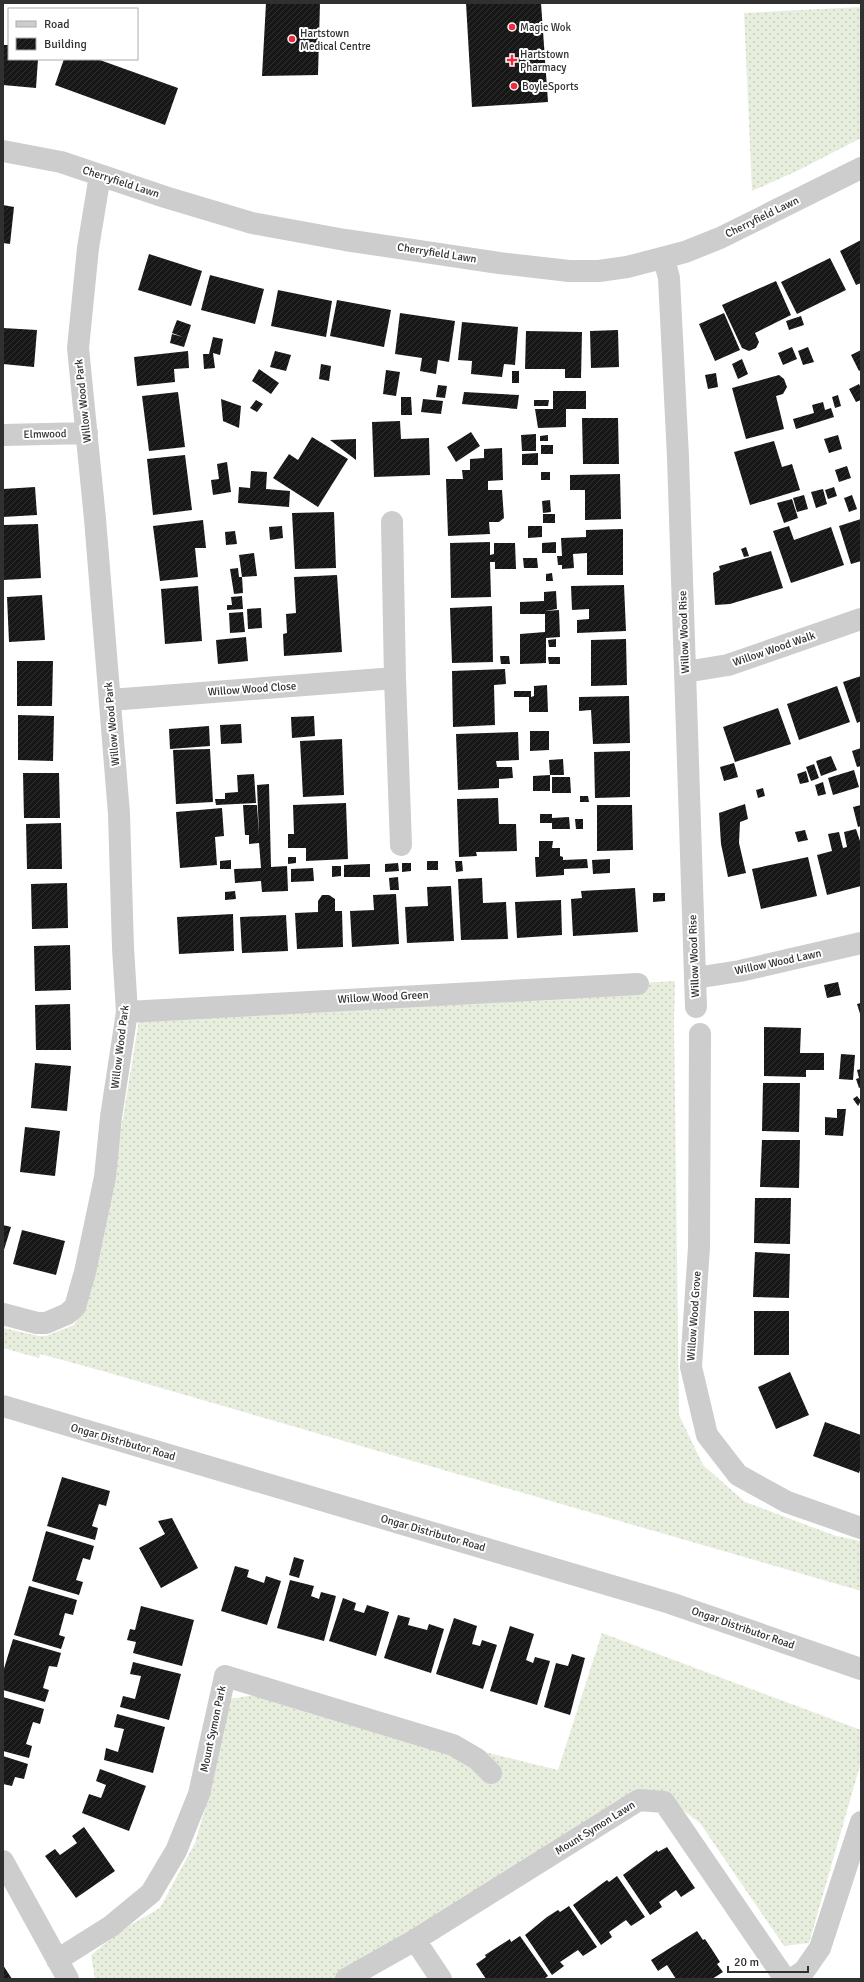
<svg xmlns="http://www.w3.org/2000/svg" width="864" height="1982" font-family="Signika,sans-serif">
	<style>
		.grass { fill: url(#grass-dots) }
		.building { fill: url(#building-hatch) }
		.lines { fill: none; stroke-linecap: round; stroke-linejoin: round }
		.minor { stroke: #cdcdcd; stroke-width: 22 }
		.tertiary { stroke: #cdcdcd; stroke-width: 22 }
		.poi-dot { fill: #ed2c3d; stroke: #fff; stroke-width: 1.5 }
		.labels { text-anchor: middle; dominant-baseline: central; stroke-width: 4; stroke-linejoin: round; paint-order: stroke }
		.poi-label { font-size: 11px; fill: #303030; stroke: #fff; text-anchor: start }
		.street-label { font-size: 11px; fill: #303030; stroke: #fff }
	</style>
	<defs>
		<pattern id="grass-dots" width="8" height="8" patternUnits="userSpaceOnUse"><rect width="8" height="8" fill="#e7eede"/><path d="M2 2h.1M6 6h.1" fill="none" stroke="#c6ccbf" stroke-width="1.8" stroke-linecap="round"/></pattern>
		<pattern id="building-hatch" width="6" height="6" patternUnits="userSpaceOnUse"><rect width="6" height="6" fill="#171717"/><path d="M-1 1l2-2M0 6l6-6M5 7l2-2" fill="none" stroke="#303030"/></pattern>
	</defs>
	<rect width="100%" height="100%" fill="#fff"/>
	<path class="grass" d="M861 7V138L797 171 752 191 744 13Z
		M675 981 674 1022 679 1415 703 1465 745 1502 836 1536 861 1541V1591L99 1370 40 1354 39 1358 3 1348V1328L39 1336H46L74 1325 87 1303 115 1166 140 1014Z
		M602 1633 861 1730V1762L809 1943 784 1946 700 1823 660 1793 337 1979H95L91 1955 120 1931 160 1908 195 1843 209 1795 230 1699 254 1695 558 1770Z"/>
	<path class="building" d="M266 3H320L318 75 262 76Z
		M466 3H541L548 102 472 107Z
		M3 45H9V59H38L36 88 3 85Z
		M64 59H97L178 88 165 125 55 85Z
		M3 205 14 207 10 244 3 243Z
		M861 240V283L856 285 840 251Z
		M149 254 202 271 191 306 138 290Z
		M830 258 846 290 797 314 781 282Z
		M210 275 264 289 255 324 201 310Z
		M776 281 791 315 755 333 759 342 756 348 749 351 742 348 722 305Z
		M278 290 332 301 326 337 271 326Z
		M337 300 391 310 384 347 330 336Z
		M400 313 455 321 449 362 438 360 436 374 420 371 422 358 395 354Z
		M724 313 740 350 715 361 699 324Z
		M801 316 804 325 789 330 786 321Z
		M177 320 191 325 184 347 170 343 172 334 183 337 172 333Z
		M462 322 518 327 515 365 504 364 502 377 471 374 472 361 458 360Z
		M3 328 37 330 34 367 3 364Z
		M618 330 619 367 591 368 590 331Z
		M526 331 582 332 581 378H565V369H525Z
		M213 337 223 339 220 355 213 353 215 368 204 369 203 354H209Z
		M792 347 797 359 783 365 778 353Z
		M808 347 814 362 803 365 798 351Z
		M861 350V370L859 371 851 355Z
		M188 351 189 368 174 369 175 382 137 386 134 357Z
		M275 351 291 355 286 371 270 367Z
		M742 359 748 374 738 379 732 364Z
		M321 364 331 366 329 381 319 379Z
		M259 369 279 383 271 394 252 381Z
		M386 370 400 372 396 396 383 394Z
		M512 371H519V383H512Z
		M716 373 718 387 708 389 705 375Z
		M779 375 784 379 787 387 783 394 776 396 784 429 746 439 732 388Z
		M859 384 861 388V400L856 402 849 389Z
		M438 385 447 386 445 398 436 397Z
		M553 391H586V409H566V427L538 428 535 409H553Z
		M178 392 185 447 149 451 142 396Z
		M464 392 519 395 517 409 462 404Z
		M838 395 841 406 835 408 832 397Z
		M401 397H411L412 415H401Z
		M221 399 241 406 239 428 223 421Z
		M423 399 443 401 441 414 421 412Z
		M256 400 263 404 257 412 250 408Z
		M534 400H549L548 406H534Z
		M823 402 825 410 831 408 834 417 796 429 793 419 814 413 812 405Z
		M582 418H618L619 464H583Z
		M400 421 401 439 429 438 430 475 374 477 372 422Z
		M471 432 480 446 456 462 447 447Z
		M536 434V451H522L521 435Z
		M548 435V441H540V436Z
		M838 435 842 449 829 453 824 439Z
		M312 437 348 459 318 507 273 478 289 454 298 460Z
		M356 439V460L330 440Z
		M774 441 782 467 792 464 800 490 750 505 734 452Z
		M541 445H553V454H541Z
		M502 448 503 480 488 481V490H502L504 518 499 522H489L490 534 448 536 446 479H463L462 470H470V459L484 458V449Z
		M538 453V465H522V454Z
		M185 455 192 510 153 515 147 459Z
		M227 462 231 492 213 495 211 480 219 479 217 464Z
		M847 466 851 478 839 482 835 470Z
		M251 471 267 472 266 489 290 491 289 507 238 503 239 487 250 488Z
		M541 472H550V480H541Z
		M620 474 621 519 585 520V490H570V475Z
		M35 487 37 515 3 517V489Z
		M834 487 837 496 828 499 825 490Z
		M823 489 827 504 816 508 811 492Z
		M804 495 808 509 797 512 793 498Z
		M852 495 857 509 849 512 844 498Z
		M792 499 798 518 784 523 777 503Z
		M550 500 551 512 543 513 542 501Z
		M334 512 336 568 295 569 292 513Z
		M543 514H555V523H543Z
		M861 519V561L851 564 839 526Z
		M203 520 206 548H195L198 577 160 581 153 526Z
		M38 524 41 578 3 580V525Z
		M282 526 283 538 270 540 269 527Z
		M528 526H542V537L528 538Z
		M789 526 794 540 831 527 844 565 791 583 773 531Z
		M623 529V575H587V553L573 554 574 568 562 569V565H558L557 556H562L561 538 586 537V530Z
		M235 531 237 544 226 545 225 532Z
		M490 542V555L494 554V543H515L516 569H495V562H490L491 597 451 598 450 543Z
		M556 542V553H542V543Z
		M746 547 749 556 744 557 741 549Z
		M771 551 783 588 730 604 715 605 713 573 720 570 719 566Z
		M254 553 257 576 242 577 239 555Z
		M523 558H537L538 568H524Z
		M238 568 239 577H242L243 593 234 594 230 569Z
		M552 573 553 581H546V574Z
		M337 575 342 652 284 656 283 634 287 633 286 614 296 613 294 577Z
		M624 585 626 631 577 633V620L589 619V609L572 610 571 586Z
		M198 586 202 641 165 644 161 589Z
		M556 591 557 609 545 611 559 610 560 637 546 638V663L520 664V634L545 632V614H520V602L544 601V592Z
		M42 595 45 640 9 642 7 597Z
		M242 596 243 609 227 610V605H232L231 597Z
		M492 606 493 662 452 663 450 608Z
		M261 608 262 628 248 629 247 609Z
		M243 612 245 632 230 633 229 613Z
		M246 637 248 661 218 664 216 640Z
		M556 639V647H549L548 640Z
		M626 639 627 685 591 686V640Z
		M500 656H509L510 664H501Z
		M548 657H560V664H549Z
		M17 661H53L52 706H17Z
		M505 669 506 684 494 685 495 725 453 727 452 671Z
		M861 676V721L857 723 843 682Z
		M547 685 548 712H529V697H514V691H531V697L534 696V686Z
		M837 686 850 722 799 740 787 704Z
		M629 696 630 743 593 744 591 710 579 711V697Z
		M778 708 791 744 735 762 723 727Z
		M18 715 54 716 53 761 18 760Z
		M314 716 315 736 292 738 291 717Z
		M241 724 242 743 221 744 220 725Z
		M209 726 210 746 170 749 169 729Z
		M530 731H549V750L530 751Z
		M518 732 519 760 496 761 497 767H512L513 778 499 779V788L458 790 456 734Z
		M342 739 344 795 303 797 300 741Z
		M861 748V766L857 767 852 751Z
		M210 749 213 802 176 804 173 750Z
		M630 751V797L595 798 594 752Z
		M831 756 837 770 821 776 816 761Z
		M563 759 564 775H550L549 760Z
		M734 763 738 777 724 781 720 767Z
		M814 764 819 778 811 781 806 767Z
		M854 770 859 787 833 795 828 778Z
		M806 771 809 782 800 784 797 774Z
		M23 773H59L60 818H24Z
		M254 774 256 803 216 805 215 799H225V793L238 792 237 775Z
		M550 775V791H533V776Z
		M552 777H570L571 793H552Z
		M823 782 826 794 818 796 815 785Z
		M269 784 271 867 287 866 288 891 262 892 261 881 235 883 234 869 261 868 259 843 249 844V835H245L243 805H257L259 836 257 785Z
		M763 788 765 796 758 798 756 790Z
		M580 796H588L589 802H580Z
		M498 798 499 824H516L517 851 476 852 477 856 459 857 457 799Z
		M346 803 348 859 306 861V848H288V834H294L293 805Z
		M745 804 748 819 740 822 739 843 746 873 728 877 721 844 719 813Z
		M597 805H632L633 850 597 851Z
		M861 805V826L858 827 853 807Z
		M222 808 224 836 215 837 217 865 180 868 176 812Z
		M540 814H552V818L569 817 570 829H552V823H540Z
		M575 819H583V829H576Z
		M61 823 62 869H27L26 824Z
		M856 829 861 844V886L827 895 817 855 832 851 828 834 839 832 843 848 847 847 844 832Z
		M805 830 808 840 798 842 795 832Z
		M539 841H553L552 848H560V856L563 857V860L587 859 588 868 564 869V875L536 877 535 857H539Z
		M288 857H296V863L288 864Z
		M808 857 817 896 761 909 752 869Z
		M610 859V873L593 874 592 860Z
		M231 860V869H220V861Z
		M427 861H438V870H427Z
		M455 861H462L463 871 456 872Z
		M398 863 399 871 385 872V864Z
		M402 863H411V871L402 872Z
		M370 864V877H344V865Z
		M332 866H341V876L332 877Z
		M313 868 314 881 291 882V869Z
		M398 877 399 890H390L389 878Z
		M482 878 483 903 506 902 508 939 461 940 458 879Z
		M67 883 68 928 32 929 31 884Z
		M451 886 454 941 407 943 405 907 428 906 427 887Z
		M635 888 638 932 573 936 571 899 582 898 581 891Z
		M235 891 236 899 225 900V892Z
		M653 893H665V901L653 902Z
		M396 894 399 944 352 947 350 911 374 910 373 895Z
		M322 895H329L335 899V911H342L343 947 297 949 295 913 318 912V901Z
		M561 900 562 935 517 938 515 902Z
		M233 914 234 951 179 954 177 917Z
		M286 915 288 951 242 953 240 917Z
		M70 945 71 990 35 991 34 946Z
		M838 982 841 995 827 998 824 985Z
		M861 1003V1017L857 1004Z
		M70 1004 71 1050H36L35 1005Z
		M764 1027 801 1028 800 1053H824V1070H806V1077L764 1076Z
		M841 1054 855 1055 853 1080 839 1079Z
		M35 1063 71 1066 67 1111 31 1108Z
		M861 1069V1087L859 1088 856 1079 859 1078 857 1070Z
		M763 1083H800L799 1132 762 1131Z
		M857 1096 861 1101 858 1106 853 1099Z
		M837 1109H846L843 1136 825 1135V1117L837 1118Z
		M25 1127 60 1131 55 1176 20 1172Z
		M762 1140H800L799 1188 760 1187Z
		M755 1198H791L790 1244 754 1243Z
		M3 1225 11 1227 3 1253Z
		M22 1230 65 1241 56 1275 13 1264Z
		M755 1252 790 1254 789 1298 753 1297Z
		M754 1311H789V1355H754Z
		M790 1372 809 1415 776 1429 758 1387Z
		M825 1422 861 1435V1467L859 1473 813 1456Z
		M62 1477 110 1491 106 1506 99 1504 92 1526 98 1528 95 1540 47 1526Z
		M172 1518 198 1568 161 1588 139 1548 165 1534 158 1521Z
		M46 1531 94 1546 90 1560 83 1558 76 1580 83 1582 79 1595 32 1581Z
		M294 1557 304 1560 299 1578 289 1575Z
		M235 1566 249 1570 247 1577 264 1583 266 1576 281 1581 267 1625 221 1611Z
		M290 1580 314 1586 311 1596 319 1599 321 1592 336 1596 324 1641 277 1628Z
		M29 1586 77 1600 73 1615 65 1613 59 1635 65 1637 61 1649 14 1635Z
		M343 1598 356 1603 354 1610 364 1613 367 1605 389 1612 376 1656 329 1641Z
		M141 1606 194 1620 182 1666 133 1653 136 1642 127 1640 130 1629 135 1630Z
		M398 1615 410 1618 408 1625 427 1630 429 1624 444 1629 431 1673 384 1658Z
		M454 1618 477 1626 472 1644 480 1646 482 1640 497 1645 483 1689 436 1674Z
		M510 1626 534 1634 526 1660 533 1663 535 1657 550 1661 537 1705 490 1691Z
		M13 1639 61 1653 57 1667 49 1666 43 1688 49 1690 45 1702 3 1690V1672Z
		M572 1654 585 1658 570 1715 544 1707 556 1663 568 1666Z
		M133 1662 181 1674 169 1720 120 1707 123 1696 135 1699 141 1676 130 1674Z
		M3 1697 44 1709 40 1724 33 1722 26 1744 32 1746 29 1758 3 1751Z
		M117 1714 165 1727 153 1773 104 1760 106 1748 118 1752 124 1729 114 1727Z
		M3 1756 28 1764 24 1779 15 1777 12 1786 3 1784Z
		M100 1769 146 1786 129 1831 82 1813 89 1794 101 1798 106 1785 96 1781Z
		M84 1827 115 1871 76 1898 45 1856 55 1849 60 1855 77 1843 72 1836Z
		M667 1847 695 1888 681 1897 676 1890 659 1902 662 1907 650 1915 623 1875 657 1850 658 1852Z
		M617 1876 645 1917 631 1926 626 1920 609 1932 612 1937 601 1945 573 1905 607 1880 609 1882Z
		M569 1906 597 1947 583 1956 578 1950 560 1962 564 1966 552 1975 525 1935 547 1917 558 1910 560 1912Z
		M697 1931 703 1940 705 1939 713 1951 720 1962 717 1964 723 1972 712 1979H676L667 1965 658 1971 651 1960Z
		M520 1936 548 1976 544 1979H486L476 1964 486 1957 485 1955 510 1939 511 1942Z
		M3 1965 12 1979H3Z"/>
	<g class="lines">
		<path class="minor" d="M3 151 61 162 165 197 252 223 345 240 499 263 569 271H599L627 267 685 252 720 238 861 168
			M664 259 669 278 678 457 696 1007
			M3 435 87 433
			M392 522 395 678 401 845
			M685 672 728 665 861 619
			M110 700 395 678
			M695 978 740 971 861 943
			M127 1012 638 984
			M700 1034 699 1247 691 1367 707 1435 738 1475 787 1502 861 1528
			M3 1314 37 1323H46L67 1314 75 1307 85 1272 105 1177 111 1117 127 1012 123 948 119 814 95 519 78 348 88 248 100 175
			M3 1861 68 1979
			M415 1940 441 1979
			M57 1960 111 1926 151 1893 176 1851 199 1794 225 1676 453 1745 477 1759 491 1773
			M346 1979 415 1940 639 1800 664 1802 785 1979
			M792 1979 804 1971 820 1948 861 1822"/>
		<path class="tertiary" d="M3 1406 670 1603 861 1669"/>
	</g>
	<g class="poi-dot">
		<circle cx="512" cy="27" r="4"/>
		<circle cx="292" cy="39" r="4"/>
		<path d="M510 54h4v4h4v4h-4v4h-4v-4h-4v-4h4z"/>
		<circle cx="514" cy="86" r="4"/>
	</g>
	<g class="labels">
		<g class="poi-label">
			<text x="520" y="27">Magic Wok</text>
			<text x="300" y="33">Hartstown<tspan x="300" dy="13">Medical Centre</tspan></text>
			<text x="520" y="54">Hartstown<tspan x="520" dy="13">Pharmacy</tspan></text>
			<text x="522" y="86">BoyleSports</text>
		</g>
		<g class="street-label">
			<text transform="translate(121 182) rotate(18)">Cherryfield Lawn</text>
			<text transform="translate(762 217) rotate(-26)">Cherryfield Lawn</text>
			<text transform="translate(437 253) rotate(9)">Cherryfield Lawn</text>
			<text transform="translate(83 401) rotate(-96)">Willow Wood Park</text>
			<text transform="translate(45 434) rotate(-1)">Elmwood</text>
			<text transform="translate(684 632) rotate(-92)">Willow Wood Rise</text>
			<text transform="translate(774 649) rotate(-19)">Willow Wood Walk</text>
			<text transform="translate(252 689) rotate(-4)">Willow Wood Close</text>
			<text transform="translate(112 724) rotate(-95)">Willow Wood Park</text>
			<text transform="translate(694 956) rotate(-92)">Willow Wood Rise</text>
			<text transform="translate(778 962) rotate(-12)">Willow Wood Lawn</text>
			<text transform="translate(383 997) rotate(-3)">Willow Wood Green</text>
			<text transform="translate(120 1047) rotate(-83)">Willow Wood Park</text>
			<text transform="translate(694 1316) rotate(-86)">Willow Wood Grove</text>
			<text transform="translate(123 1442) rotate(16)">Ongar Distributor Road</text>
			<text transform="translate(433 1533) rotate(16)">Ongar Distributor Road</text>
			<text transform="translate(743 1628) rotate(19)">Ongar Distributor Road</text>
			<text transform="translate(213 1729) rotate(-78)">Mount Symon Park</text>
			<text transform="translate(595 1828) rotate(-32)">Mount Symon Lawn</text>
		</g>
	</g>
	<rect width="864" height="1982" fill="none" stroke="#303030" stroke-width="8"/>
	<rect x="8" y="8" width="130" height="52" fill="#ffffff" stroke="#acacac"/>
	<rect x="16" y="21" width="20" height="6" fill="#cdcdcd" stroke="#acacac"/>
	<text x="44" y="28" font-size="12" fill="#303030">Road</text>
	<rect x="16" y="38" width="20" height="12" fill="url(#building-hatch)" stroke="#acacac"/>
	<text x="44" y="48" font-size="12" fill="#303030">Building</text>
	<path d="M728 1966v6h80v-6" fill="none" stroke="#303030" stroke-width="2"/>
	<text x="734" y="1966" font-size="12" fill="#303030" stroke="#ffffff" stroke-width="3" paint-order="stroke">20 m</text>
</svg>
